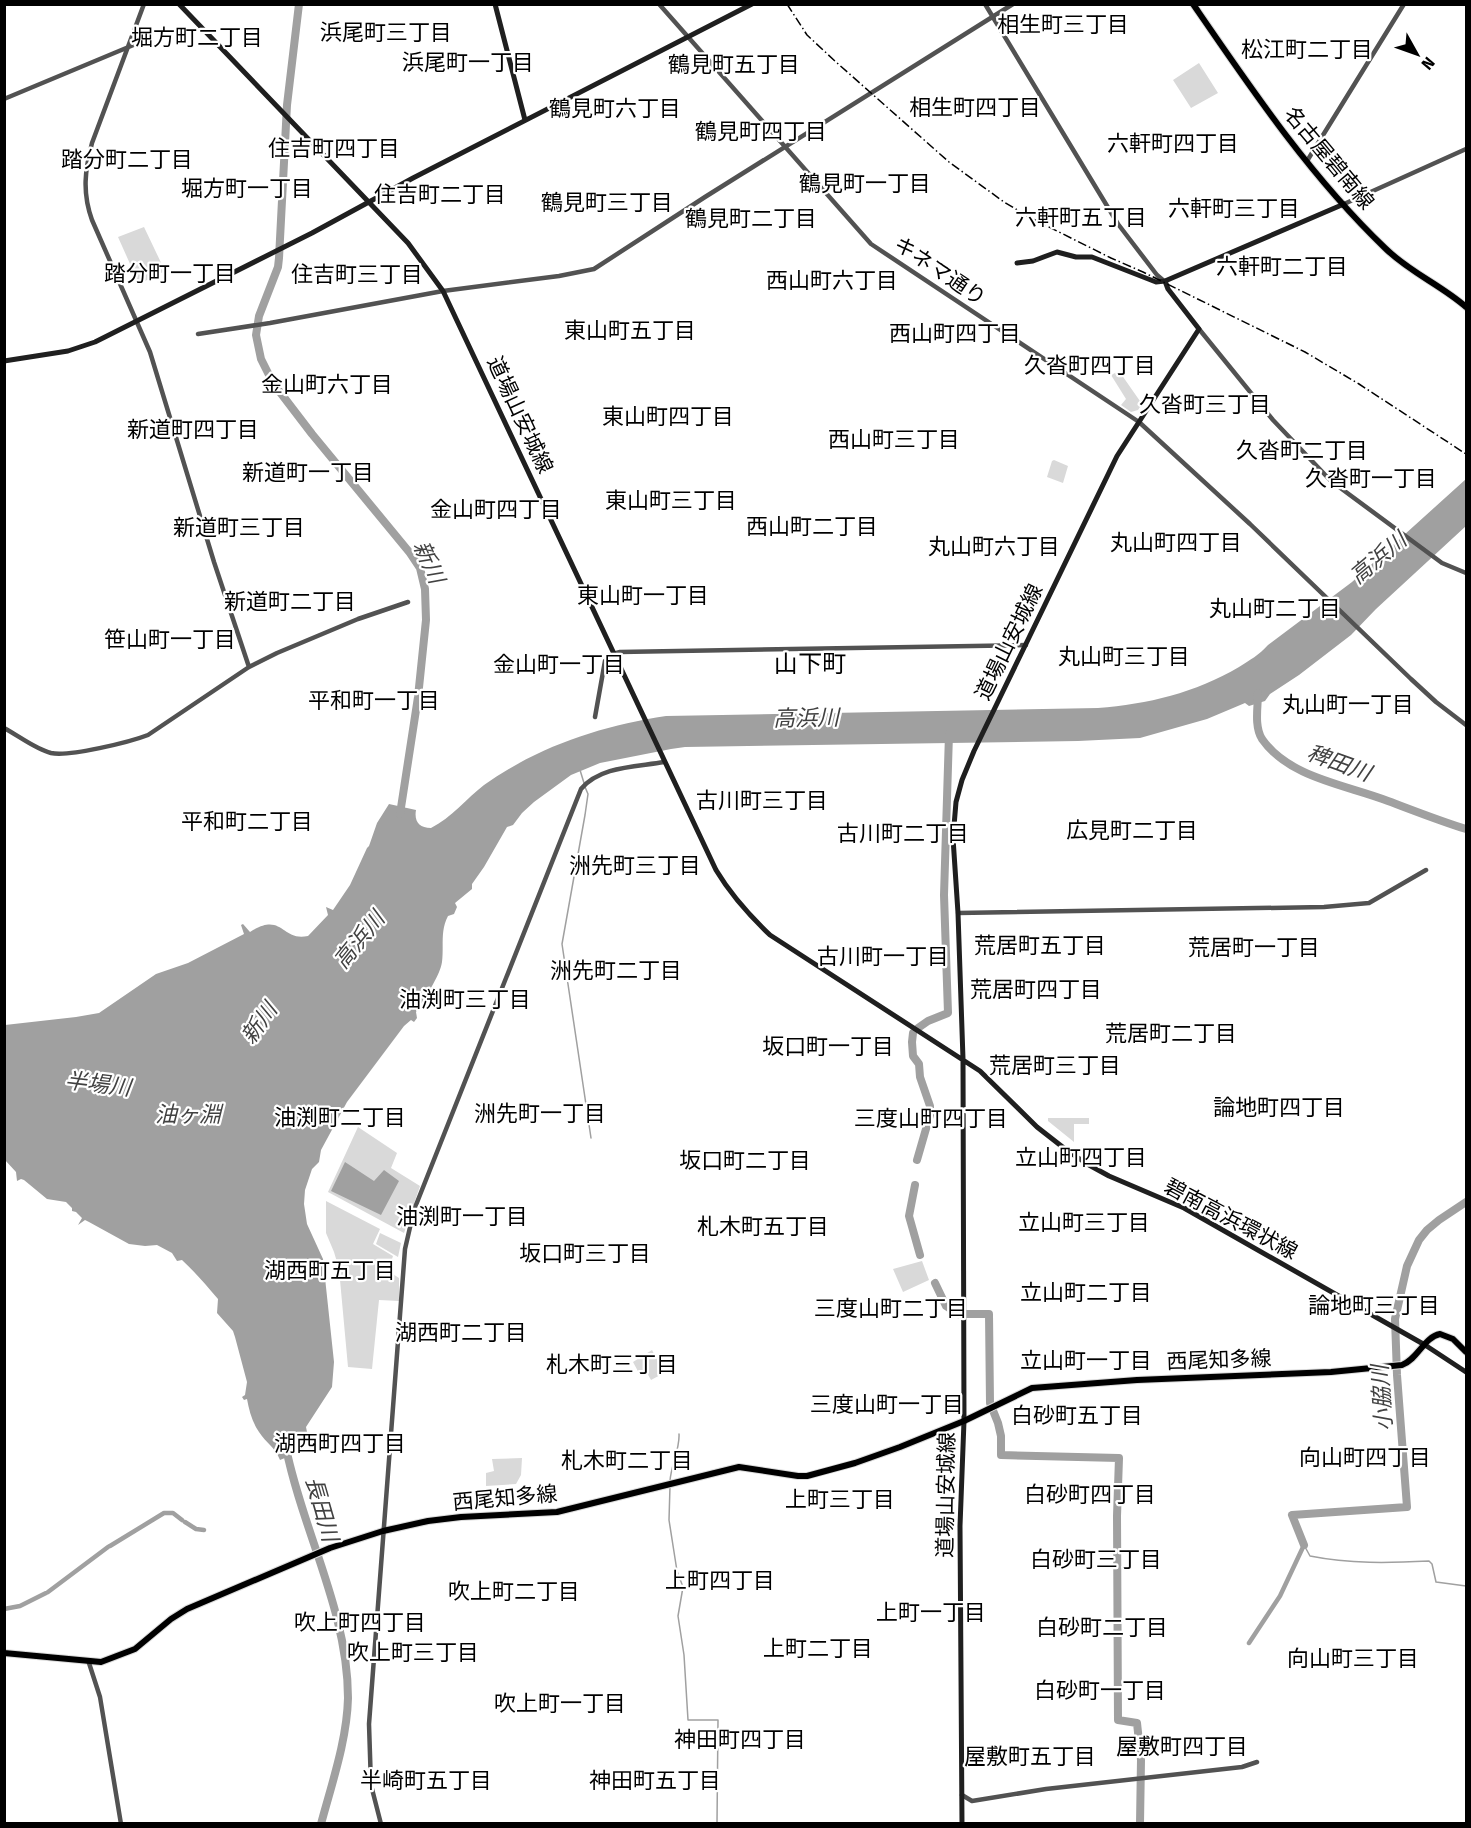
<svg xmlns="http://www.w3.org/2000/svg" width="1471" height="1828" font-family="'Fira Sans','Noto Sans JP',sans-serif">
	<style>
		.green { fill: #d9d9d9 }
		.water { fill: #a0a0a0 }
		.lines { fill: none; stroke-linecap: round; stroke-linejoin: round }
		.stream { stroke: #a0a0a0; stroke-width: 1.5 }
		.canal { stroke: #a0a0a0; stroke-width: 4.5 }
		.river { stroke: #a0a0a0; stroke-width: 8 }
		.primary-casing { stroke: #dbdbdb; stroke-width: 8 }
		.tertiary { stroke: #525252; stroke-width: 4.5 }
		.secondary { stroke: #1f1f1f; stroke-width: 5 }
		.primary { stroke: #000; stroke-width: 6 }
		.rail { stroke: #000; stroke-width: 1.5; stroke-dasharray: 9 3 1.5 3; stroke-linecap: butt }
		.labels { text-anchor: middle; dominant-baseline: central; stroke-width: 4.5; stroke-linejoin: round; paint-order: stroke }
		.street-label { font-size: 21px; fill: #000; stroke: #fff }
		.neighbourhood-label { font-size: 22px; fill: #000; stroke: #fff }
		.water-label { font-size: 22px; font-style: italic; fill: #414141; stroke: #fff }
		.quarter-label { font-size: 24px; fill: #000; stroke: #fff }
	</style>
	<rect width="100%" height="100%" fill="#fff"/>
	<path class="green" d="M1199 63 1218 93 1191 108 1173 80Z
		M144 227 165 271 139 284 118 237Z
		M1119 371 1142 404 1138 410 1131 412 1121 405 1126 399 1111 375Z
		M1054 460 1068 466 1063 483 1047 477 1052 461Z
		M1048 1118H1089V1124H1074V1142L1048 1121Z
		M358 1127 397 1153 391 1168 420 1186 404 1233 328 1192Z
		M326 1201 380 1229 373 1244 393 1256 388 1271 399 1278V1301L379 1300 372 1369 348 1367 339 1269 334 1252 326 1233Z
		M380 1233 401 1243 398 1257 376 1244Z
		M922 1261 929 1280 903 1292 893 1269Z
		M652 1350 664 1373 651 1380 646 1371 640 1375 633 1362Z
		M522 1458 521 1475 516 1484 486 1486V1473L494 1471 492 1459Z"/>
	<path class="water" d="M1466 479V526L1376 609 1351 635 1299 675 1270 694 1265 701 1249 706 1245 703 1207 719 1140 738 1078 741 685 747 671 749 600 763 571 775 534 802 522 813 513 825 507 827 484 867 472 884V889L455 903 457 907 454 914 448 916C440 931 444 946 442 962 440 976 424 999 416 1012L417 1018 414 1022 411 1020 404 1026 347 1102 321 1150 319 1162 312 1169 305 1190 304 1204 307 1224 323 1259 334 1362 332 1387 306 1427 307 1432 298 1444 297 1453 280 1460C275 1447 266 1443 259 1432 252 1422 249 1410 247 1399L244 1400 242 1397 245 1395 247 1382 235 1337 233 1331 217 1313 218 1299C206 1285 195 1272 182 1260L177 1261 172 1253 157 1245 145 1246 129 1244 89 1222 85 1220 78 1225 82 1218 76 1212 72 1211V1208L66 1202 47 1199 24 1180 21 1179 17 1181 16 1172 5 1160V1025L76 1017 99 1013 156 974 188 963 244 934 241 925 243 924 250 932C283 911 281 942 308 936L328 915 326 907 333 910 350 885 367 848 369 846 377 823 389 804 416 810C414 821 419 828 431 828 451 818 467 798 484 785 539 746 601 726 666 716L1098 708C1148 704 1195 693 1239 667 1250 660 1259 655 1268 645L1352 582Z
		M345 1162 374 1181 384 1170 399 1181 381 1215 331 1191Z"/>
	<g class="lines">
		<path class="stream" d="M580 770 584 783
			M585 787 588 794 585 815 562 944 591 1138
			M670 1481C671 1465 680 1449 679 1434
			M670 1486 669 1520 677 1571 683 1587 678 1616 684 1655 688 1720H718L717 1824
			M1304 1545 1310 1556C1350 1564 1389 1563 1429 1561L1432 1564 1436 1582 1466 1586"/>
		<path class="canal" d="M185 1522 196 1529 204 1530
			M110 1546 164 1513H173L182 1520
			M48 1592 108 1547
			M4 1609 20 1606 46 1593
			M1249 1643 1280 1596 1304 1545"/>
		<path class="river" d="M299 4 287 105 279 258 278 267 259 316 256 335 261 359 273 383 312 434 410 553 420 568 425 589 426 620 418 697 400 814
			M1258 693C1258 707 1254 726 1262 739 1289 778 1347 785 1388 801 1415 811 1440 821 1466 829
			M918 1028 928 1021 948 1013 944 895 949 734
			M913 1033 912 1042 913 1056 919 1064 920 1077 930 1106V1115L917 1160
			M915 1185 909 1216 920 1255
			M935 1283 946 1306 958 1314
			M965 1314H989L990 1403 998 1423 1001 1436V1455L1119 1458 1117 1516 1118 1720 1137 1723 1141 1760 1140 1824
			M286 1448C303 1532 348 1611 348 1698 347 1740 332 1783 321 1824
			M1304 1545 1292 1515 1407 1507 1397 1375 1395 1319 1407 1266 1419 1240 1427 1230 1439 1220 1466 1202"/>
		<defs>
			<path id="primary" d="M1193 4C1252 90 1310 176 1385 248 1409 272 1441 285 1466 307
				M4 1653 101 1662 135 1649 171 1619 187 1609 330 1548 383 1531 428 1521 461 1517 557 1512 739 1467 798 1476H807L855 1463 900 1447 964 1421 1032 1388 1137 1380 1331 1372 1402 1365C1418 1359 1424 1337 1440 1334L1453 1339 1466 1352"/>
		</defs>
		<use href="#primary" class="primary-casing"/>
		<path class="tertiary" d="M144 4 92 143C85 170 82 192 92 220L150 352 214 562 249 667
			M659 4 871 244 1139 422 1250 524 1411 679 1436 702 1466 725
			M985 4 1118 224 1157 275 1164 281
			M4 99 143 41
			M1307 161 1404 4
			M1344 204 1466 149
			M1199 329 1273 420 1331 481 1442 563 1466 573
			M198 334 270 323 443 291 559 276 594 269 705 197 1013 4
			M595 717 605 661 613 654 620 652 1026 645
			M4 728C19 736 35 749 51 753 69 757 130 742 148 735L249 667 277 653 358 619 408 602
			M958 913 1324 907 1369 903 1426 870
			M89 1663 100 1697 121 1824
			M962 1795 972 1801 1046 1789 1242 1767 1257 1762
			M381 1824 371 1785 369 1724 405 1249 414 1210 581 789C600 766 636 767 664 762"/>
		<path class="secondary" d="M179 4 408 243 443 291 716 870C731 895 749 915 770 935L980 1071 1037 1127 1069 1152 1089 1165 1109 1176 1184 1208 1425 1345 1466 1372
			M495 4 525 120
			M1017 263 1033 261 1057 252 1076 257H1092L1156 282 1165 281 1344 204
			M4 361 68 351 95 342 312 233 413 178 752 4
			M962 1824 960 1526 964 1421 963 1059 958 913 953 838 956 802 962 780 974 751 1117 456 1199 329 1168 289 1165 281"/>
		<use href="#primary" class="primary"/>
		<path class="rail" d="M787 4 807 35 836 62 949 162 1004 202 1029 217 1111 258 1143 272 1305 352 1359 384 1466 454"/>
	</g>
	<g class="labels">
		<g class="street-label">
			<text transform="translate(1329 158) rotate(50)">名古屋碧南線</text>
			<text transform="translate(940 271) rotate(34)">キネマ通り</text>
			<text transform="translate(520 415) rotate(65)">道場山安城線</text>
			<text transform="translate(1009 642) rotate(-64)">道場山安城線</text>
			<text transform="translate(1231 1219) rotate(28)">碧南高浜環状線</text>
			<text transform="translate(1219 1360) rotate(-2)">西尾知多線</text>
			<text transform="translate(946 1495) rotate(-89)">道場山安城線</text>
			<text transform="translate(505 1498) rotate(-5)">西尾知多線</text>
		</g>
		<g class="neighbourhood-label">
			<text x="1063" y="24">相生町三丁目</text>
			<text x="386" y="32">浜尾町三丁目</text>
			<text x="197" y="37">堀方町二丁目</text>
			<text x="1307" y="49">松江町二丁目</text>
			<text x="468" y="62">浜尾町一丁目</text>
			<text x="734" y="64">鶴見町五丁目</text>
			<text x="975" y="107">相生町四丁目</text>
			<text x="615" y="108">鶴見町六丁目</text>
			<text x="761" y="131">鶴見町四丁目</text>
			<text x="1173" y="143">六軒町四丁目</text>
			<text x="334" y="148">住吉町四丁目</text>
			<text x="127" y="159">踏分町二丁目</text>
			<text x="865" y="183">鶴見町一丁目</text>
			<text x="247" y="188">堀方町一丁目</text>
			<text x="440" y="194">住吉町二丁目</text>
			<text x="607" y="202">鶴見町三丁目</text>
			<text x="1234" y="208">六軒町三丁目</text>
			<text x="1081" y="217">六軒町五丁目</text>
			<text x="751" y="218">鶴見町二丁目</text>
			<text x="1282" y="266">六軒町二丁目</text>
			<text x="170" y="273">踏分町一丁目</text>
			<text x="357" y="274">住吉町三丁目</text>
			<text x="832" y="280">西山町六丁目</text>
			<text x="630" y="330">東山町五丁目</text>
			<text x="955" y="333">西山町四丁目</text>
			<text x="1090" y="365">久沓町四丁目</text>
			<text x="327" y="384">金山町六丁目</text>
			<text x="1205" y="404">久沓町三丁目</text>
			<text x="668" y="416">東山町四丁目</text>
			<text x="193" y="429">新道町四丁目</text>
			<text x="894" y="439">西山町三丁目</text>
			<text x="1302" y="450">久沓町二丁目</text>
			<text x="308" y="472">新道町一丁目</text>
			<text x="1371" y="478">久沓町一丁目</text>
			<text x="671" y="500">東山町三丁目</text>
			<text x="496" y="509">金山町四丁目</text>
			<text x="812" y="526">西山町二丁目</text>
			<text x="239" y="527">新道町三丁目</text>
			<text x="1176" y="542">丸山町四丁目</text>
			<text x="994" y="546">丸山町六丁目</text>
			<text x="643" y="595">東山町一丁目</text>
			<text x="290" y="601">新道町二丁目</text>
			<text x="1275" y="608">丸山町二丁目</text>
			<text x="170" y="639">笹山町一丁目</text>
			<text x="1124" y="656">丸山町三丁目</text>
			<text x="559" y="664">金山町一丁目</text>
			<text x="374" y="700">平和町一丁目</text>
			<text x="1348" y="704">丸山町一丁目</text>
			<text x="762" y="800">古川町三丁目</text>
			<text x="247" y="821">平和町二丁目</text>
			<text x="1132" y="830">広見町二丁目</text>
			<text x="903" y="833">古川町二丁目</text>
			<text x="635" y="865">洲先町三丁目</text>
			<text x="1040" y="945">荒居町五丁目</text>
			<text x="1254" y="947">荒居町一丁目</text>
			<text x="883" y="956">古川町一丁目</text>
			<text x="616" y="970">洲先町二丁目</text>
			<text x="1036" y="989">荒居町四丁目</text>
			<text x="465" y="999">油渕町三丁目</text>
			<text x="1171" y="1033">荒居町二丁目</text>
			<text x="828" y="1046">坂口町一丁目</text>
			<text x="1055" y="1065">荒居町三丁目</text>
			<text x="1279" y="1107">論地町四丁目</text>
			<text x="540" y="1113">洲先町一丁目</text>
			<text x="340" y="1117">油渕町二丁目</text>
			<text x="931" y="1118">三度山町四丁目</text>
			<text x="1081" y="1157">立山町四丁目</text>
			<text x="745" y="1160">坂口町二丁目</text>
			<text x="462" y="1216">油渕町一丁目</text>
			<text x="1084" y="1222">立山町三丁目</text>
			<text x="763" y="1226">札木町五丁目</text>
			<text x="585" y="1253">坂口町三丁目</text>
			<text x="330" y="1270">湖西町五丁目</text>
			<text x="1086" y="1292">立山町二丁目</text>
			<text x="1374" y="1305">論地町三丁目</text>
			<text x="891" y="1308">三度山町二丁目</text>
			<text x="461" y="1332">湖西町二丁目</text>
			<text x="1086" y="1360">立山町一丁目</text>
			<text x="612" y="1364">札木町三丁目</text>
			<text x="887" y="1404">三度山町一丁目</text>
			<text x="1077" y="1415">白砂町五丁目</text>
			<text x="340" y="1443">湖西町四丁目</text>
			<text x="1365" y="1457">向山町四丁目</text>
			<text x="627" y="1460">札木町二丁目</text>
			<text x="1090" y="1494">白砂町四丁目</text>
			<text x="840" y="1499">上町三丁目</text>
			<text x="1096" y="1559">白砂町三丁目</text>
			<text x="720" y="1580">上町四丁目</text>
			<text x="514" y="1591">吹上町二丁目</text>
			<text x="931" y="1612">上町一丁目</text>
			<text x="360" y="1622">吹上町四丁目</text>
			<text x="1102" y="1627">白砂町二丁目</text>
			<text x="818" y="1648">上町二丁目</text>
			<text x="413" y="1652">吹上町三丁目</text>
			<text x="1353" y="1658">向山町三丁目</text>
			<text x="1100" y="1690">白砂町一丁目</text>
			<text x="560" y="1703">吹上町一丁目</text>
			<text x="740" y="1739">神田町四丁目</text>
			<text x="1182" y="1746">屋敷町四丁目</text>
			<text x="1030" y="1756">屋敷町五丁目</text>
			<text x="426" y="1780">半崎町五丁目</text>
			<text x="655" y="1780">神田町五丁目</text>
		</g>
		<g class="water-label">
			<text transform="translate(1378 558) rotate(-40)">高浜川</text>
			<text transform="translate(429 562) rotate(66)">新川</text>
			<text transform="translate(806 718) rotate(-1)">高浜川</text>
			<text transform="translate(1339 763) rotate(20)">稗田川</text>
			<text transform="translate(359 940) rotate(-51)">高浜川</text>
			<text transform="translate(259 1023) rotate(-54)">新川</text>
			<text transform="translate(98 1084) rotate(7)">半場川</text>
			<text x="188" y="1114">油ヶ淵</text>
			<text transform="translate(1382 1398) rotate(-94)">小脇川</text>
			<text transform="translate(322 1509) rotate(74)">長田川</text>
		</g>
		<g class="quarter-label">
			<text x="810" y="664">山下町</text>
		</g>
	</g>
	<rect width="1471" height="1828" fill="none" stroke="#000000" stroke-width="12"/>
	<g transform="translate(1417 54) rotate(130)" stroke="#ffffff" stroke-width="4.5" paint-order="stroke">
	<path d="M0-4.5L10 22L0 15L-10 22Z" fill="#000000"/>
	<text y="-9" font-size="16" font-weight="bold" text-anchor="middle" fill="#000000">N</text>
	</g>
</svg>
